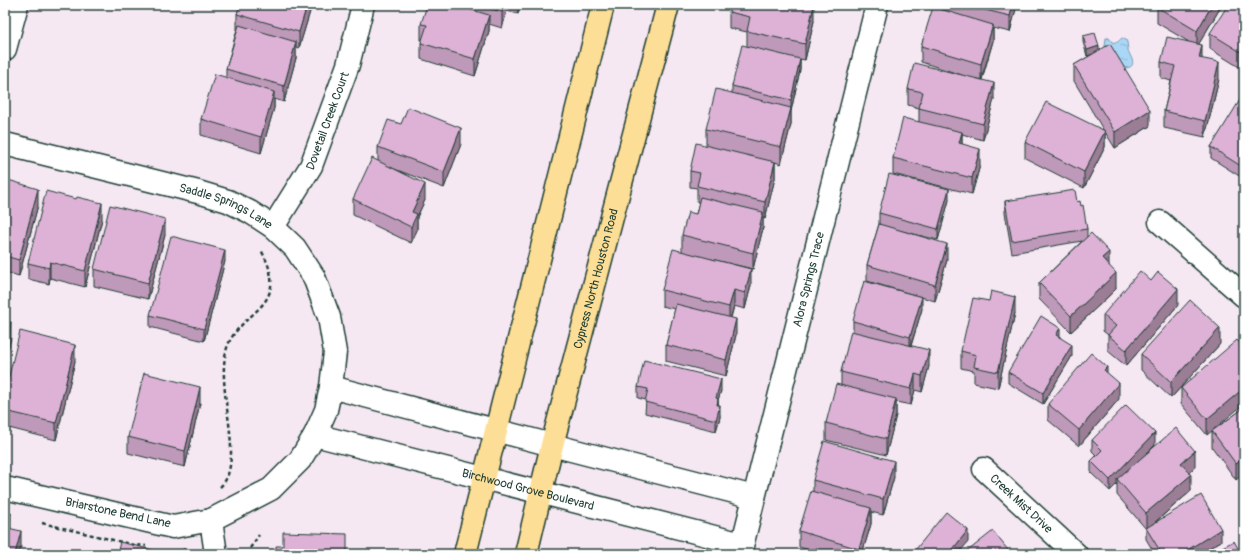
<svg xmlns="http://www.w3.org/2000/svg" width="1249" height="559" font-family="Pangolin,sans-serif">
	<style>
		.water { fill: url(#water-ripples); stroke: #7399a9 }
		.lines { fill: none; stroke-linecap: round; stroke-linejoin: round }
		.minor-casing { stroke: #1f3d34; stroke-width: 25 }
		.major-casing { stroke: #1f3d34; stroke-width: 25 }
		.path { stroke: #1f3d34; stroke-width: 2.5; stroke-dasharray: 4 3; stroke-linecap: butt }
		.minor { stroke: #fff; stroke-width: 22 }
		.major { stroke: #fdde96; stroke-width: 22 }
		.wall { fill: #bf99b9; stroke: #1f3d34 }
		.shaded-wall { fill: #9b7d96; stroke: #1f3d34 }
		.building { fill: #deb2d7; stroke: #1f3d34 }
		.labels { text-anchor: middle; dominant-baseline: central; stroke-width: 4; stroke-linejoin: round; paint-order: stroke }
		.street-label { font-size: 12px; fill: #1f3d34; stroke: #fff }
	</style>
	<defs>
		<pattern id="water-ripples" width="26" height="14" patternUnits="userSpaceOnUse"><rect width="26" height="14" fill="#abd7f7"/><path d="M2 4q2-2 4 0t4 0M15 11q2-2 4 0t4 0" fill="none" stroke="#93b9d4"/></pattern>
	</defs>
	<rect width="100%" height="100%" fill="#f5e8f3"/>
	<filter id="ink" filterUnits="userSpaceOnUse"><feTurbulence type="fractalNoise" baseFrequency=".025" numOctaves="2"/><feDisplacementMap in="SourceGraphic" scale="8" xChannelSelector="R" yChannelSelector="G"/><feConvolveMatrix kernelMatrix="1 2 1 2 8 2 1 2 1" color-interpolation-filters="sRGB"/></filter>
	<g filter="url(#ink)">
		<path class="water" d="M1106 38H1109L1112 42C1118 44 1118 41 1122 38L1126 40C1128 43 1127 46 1128 50 1130 57 1139 67 1125 68L1121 64 1118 57 1106 51 1105 46Z"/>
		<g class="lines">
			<defs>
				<g id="minor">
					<path d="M5 49 17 5"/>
					<path id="s1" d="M5 144 198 192 228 201 250 212 273 227 295 248 314 277 329 317 335 352 331 387 326 410 315 435 300 460 271 489 211 520 173 527 5 488"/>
					<path d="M1160 222 1244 296"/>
					<path id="s2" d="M273 227 311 166 348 65 363 5"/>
					<path d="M331 387 552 445 754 497"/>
					<path id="s3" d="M315 435 742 544"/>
					<path id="s4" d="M984 469 1076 554"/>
					<path d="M211 520 216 554"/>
					<path id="s5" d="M740 554 877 5"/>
				</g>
				<g id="major">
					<path d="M465 554 603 5"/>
					<path id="s6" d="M526 554 552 445 668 5"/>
				</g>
			</defs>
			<use href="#minor" class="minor-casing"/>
			<use href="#major" class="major-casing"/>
			<path class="path" d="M220 487C240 470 227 416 225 393 224 381 223 368 225 357 231 309 296 313 261 250
				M42 523 134 545 146 546
				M183 549 187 554
				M246 554 259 535"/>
			<use href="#minor" class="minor"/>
			<use href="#major" class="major"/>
		</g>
		<path class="wall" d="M240 5H312L299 48 296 47V58L284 102 274 99V108L261 153 201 135V119L226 77V69L237 29V14Z
			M457 5H520L518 14 507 11 502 28 489 24V31L475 76 421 59V43L422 40H421V24Z
			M934 5H1017L1010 32 993 28V41L982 80 994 99 983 140 962 134V144L980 165 972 194 893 174V158L919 122V108L908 105V89L962 75 921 62V46L934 7Z
			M1158 5H1222L1198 45 1202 59 1219 79 1205 137 1164 128V111L1171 81 1161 78V62L1189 42 1157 23V7Z
			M1244 5V70L1210 49V33Z
			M729 12 814 21 805 60 800 59V70L791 111V124L781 164 775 162V178L765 219 763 218V228L753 269 711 259 751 285 745 309 734 306 731 318 736 335 726 376 666 361V345L675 309 662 306V290L682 251V235L696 214 699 202H697V188L690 187V171L706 145V129L732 93V86L747 47V32L729 28Z
			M1083 36 1099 50 1150 126 1115 148 1105 132V147L1084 188 1025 158V142L1104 131 1074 81V65L1093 54 1087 56 1083 42Z
			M1244 96V179L1211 158V147Z
			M401 124 461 144 444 188 392 168 425 200 417 217V230L411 243 353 215V199L378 161V147Z
			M5 179 38 205 19 276 5 272Z
			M949 200 938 240 894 229 947 260 935 301 867 281V265L879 224V213Z
			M1005 201 1077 202 1087 229V237L1109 265 1116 289 1071 332 1039 299V283L1082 241 1012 253 1005 213Z
			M102 219 85 287 50 278 49 284 28 279V263Z
			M165 235 148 299 94 286V269Z
			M225 261 204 341 150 327V315Z
			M1178 305 1126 366 1108 351V335L1103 331V315Z
			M922 309 911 346 929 366 922 392 915 390 911 405 896 402V415L886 455 826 440V423L841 385V372L853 331V321Z
			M1015 313 998 388 974 383V371L961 368V351Z
			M1060 337 1072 356 1043 404 1008 383V372Z
			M1220 344 1171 398 1141 370V354Z
			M1244 348 1207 435 1181 404V388Z
			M75 361 56 440 5 427V392Z
			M638 387 721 391 718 400 720 417 716 431 645 413 646 400 638 398Z
			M1119 399 1079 446 1048 420V404Z
			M200 403 185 467 128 453V437Z
			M1244 408 1236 480 1212 447V431Z
			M1092 440 1155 445 1143 456 1195 467 1189 473 1191 491 1152 525 1221 541 1199 554H1155L1146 539V529L1117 495V484L1110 491 1091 473V461L1097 456 1092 451Z
			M894 477 883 515 871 512V524L862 554H822L799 547V531L813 492V480Z"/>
		<path class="shaded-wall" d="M307 5H312L299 48V32Z
			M504 5H507V11L502 28V12Z
			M518 5H520L518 14Z
			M814 5V21L805 60V44Z
			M1013 5H1017L1010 32V16Z
			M1212 5H1222L1197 47V31Z
			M489 15V31L475 76V59Z
			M993 25V41L981 80V64Z
			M296 42V58L284 102V86Z
			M1202 45V62L1199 58Z
			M1099 46V52L1087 56V50Z
			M800 59V70L791 111V100Z
			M1219 62V79L1205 137V121Z
			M994 83V99L983 140V124Z
			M274 92V108L261 153V137Z
			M791 108V124L781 164V147Z
			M1150 110V126L1115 148V132Z
			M461 128V144L444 188V172Z
			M1105 131V147L1084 188V172Z
			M962 132V149L959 143Z
			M980 149V165L972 194V178Z
			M775 162V178L765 219V202Z
			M425 184V200L417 217V230L411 243V227L412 212Z
			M38 189V205L19 276V260Z
			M949 189V200L938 240V229Z
			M102 203V219L85 287V271Z
			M763 212V228L753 269V253Z
			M165 219V235L148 299V283Z
			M947 244V260L935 301V285Z
			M225 250V261L204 341V329Z
			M1109 252V268L1102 258Z
			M50 262V278L49 284V268Z
			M751 269V285L745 309V293Z
			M1116 273V289L1071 332V316Z
			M1178 289V305L1126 366V350Z
			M734 290V306L729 323V307Z
			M922 297V309L910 348V337Z
			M1015 297V313L998 388V372Z
			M736 319V335L726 376V360Z
			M11 322V338L5 362V346Z
			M1060 328V339L1056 335Z
			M1220 328V344L1171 398V382Z
			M75 345V361L56 440V423Z
			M1072 345V356L1043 404V393Z
			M929 350V366L922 392V376Z
			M1244 366V382L1241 369Z
			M1107 367V383L1104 370Z
			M915 374V390L911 405V389Z
			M721 379V391L718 400V410L720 405V417L716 431V398Z
			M1119 383V399L1079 446V430Z
			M200 387V403L185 467V451Z
			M1244 388V404L1207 435V419Z
			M896 399V415L886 455V439Z
			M1155 433V445L1119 481 1117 479V484L1110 491V480Z
			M1195 451V467L1181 479V463Z
			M1244 458V474L1236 480V464Z
			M894 461V477L883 515V499Z
			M1191 475V491L1147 529 1146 528V529V513Z
			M871 508V524L862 554H859V549Z
			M11 513V529L8 528Z
			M1221 529V541L1199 554H1181Z
			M968 530V542L958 554H949Z
			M21 531V547L19 554H15Z"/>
		<path class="building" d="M240 5H307L299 32 237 14Z
			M427 5H455L489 15 475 59 421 43 427 25 421 24Z
			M477 5H504L502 12Z
			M731 5H814L805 44 747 31 750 17 729 12Z
			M965 5H1013L1010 16Z
			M1158 5H1212L1197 31 1157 7Z
			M1228 5H1244V54L1210 33Z
			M933 7 993 25 981 64 921 46Z
			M239 25 296 42 284 86 226 69Z
			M1095 33 1099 46 1087 50 1083 36Z
			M1167 37 1202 45 1199 58 1219 62 1205 121 1164 111 1175 66 1161 62Z
			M1110 44 1150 110 1115 132 1074 65Z
			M742 45 800 59 791 100 732 86Z
			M914 63 994 83 983 124 919 108 923 92 908 89Z
			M215 74 274 92 261 137 201 119Z
			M716 89 791 108 781 147 706 129Z
			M1243 95 1244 96V168L1211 147Z
			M1046 102 1105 131 1084 172 1025 142Z
			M408 107 461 128 444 172 378 147 388 120 401 124Z
			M903 118 962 132 959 143 980 149 972 178 893 158Z
			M696 143 775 162 765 202 697 186 700 173 690 171Z
			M372 158 425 184 412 212 417 214 411 227 353 199Z
			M889 174 949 189 938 229 879 213Z
			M5 179 38 189 19 260 5 256Z
			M1075 190 1077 202 1080 201 1081 206 1083 205 1087 229 1012 241 1005 201Z
			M46 191 76 199 77 197 102 203 85 271 50 262 49 268 28 263Z
			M700 197 763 212 753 253 682 235 688 212 696 214Z
			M110 205 165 219 148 283 94 269Z
			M879 224 947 244 935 285 867 265Z
			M1091 233 1109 252 1102 258 1116 273 1071 316 1039 283Z
			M171 236 225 250 204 329 150 315Z
			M673 249 751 269 745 293 734 290 729 307 662 290Z
			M1140 271 1151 281 1158 272 1178 289 1126 350 1108 335 1116 326 1103 315Z
			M864 281 922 297 910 337 853 321Z
			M991 291 1015 297 998 372 974 367 976 355 961 351 973 298 989 301Z
			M1190 300 1220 328 1171 382 1141 354Z
			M676 304 736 319 726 360 666 345Z
			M1041 316 1060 328 1056 335 1072 345 1043 393 1008 372Z
			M5 321 11 322 5 346Z
			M20 331 75 345 56 423 5 411V392Z
			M851 331 929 350 922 376 915 374 911 389 841 372Z
			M1237 340 1244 348V366L1241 369 1244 373V388L1207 419 1181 388Z
			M1091 353 1107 367 1104 370 1119 383 1079 430 1048 404Z
			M644 360 721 379 716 398 718 399 717 405H720L716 420 645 402 648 389 638 387Z
			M144 373 200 387 185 451 128 437Z
			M836 384 896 399 886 439 826 423Z
			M1126 405 1155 433 1110 480 1091 461 1102 450 1092 440Z
			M1244 408V458L1236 464 1212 431Z
			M1176 428 1195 451 1181 463 1191 475 1146 513 1117 479Z
			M824 441 894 461 883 499 813 480Z
			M811 491 871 508 859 549 799 531Z
			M1201 495 1221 529 1181 554H1162L1146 528Z
			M5 512 11 513 8 528 21 531 15 554H5Z
			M946 512 968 530 949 554H912Z
			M993 531 1011 554H964Z
			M283 532 347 534V554H276V546H283Z
			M1234 541 1241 554H1209Z
			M120 542 165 553 164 554H117Z"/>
	</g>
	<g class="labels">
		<g class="street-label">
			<text stroke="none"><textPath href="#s2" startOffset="120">Dovetail Creek Court</textPath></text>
			<text stroke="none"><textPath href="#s1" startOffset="230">Saddle Springs Lane</textPath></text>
			<text stroke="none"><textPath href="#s6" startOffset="284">Cypress North Houston Road</textPath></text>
			<text stroke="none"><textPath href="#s5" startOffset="283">Alora Springs Trace</textPath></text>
			<text stroke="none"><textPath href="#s3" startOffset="220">Birchwood Grove Boulevard</textPath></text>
			<text stroke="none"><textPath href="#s4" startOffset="51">Creek Mist Drive</textPath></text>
			<text transform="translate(118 513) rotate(12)">Briarstone Bend Lane</text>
		</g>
	</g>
	<rect width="1249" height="559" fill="none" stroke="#fff" stroke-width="20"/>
	<rect x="10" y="10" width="1229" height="539" fill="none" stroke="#1f3d34" stroke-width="1.5" filter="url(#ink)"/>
</svg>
